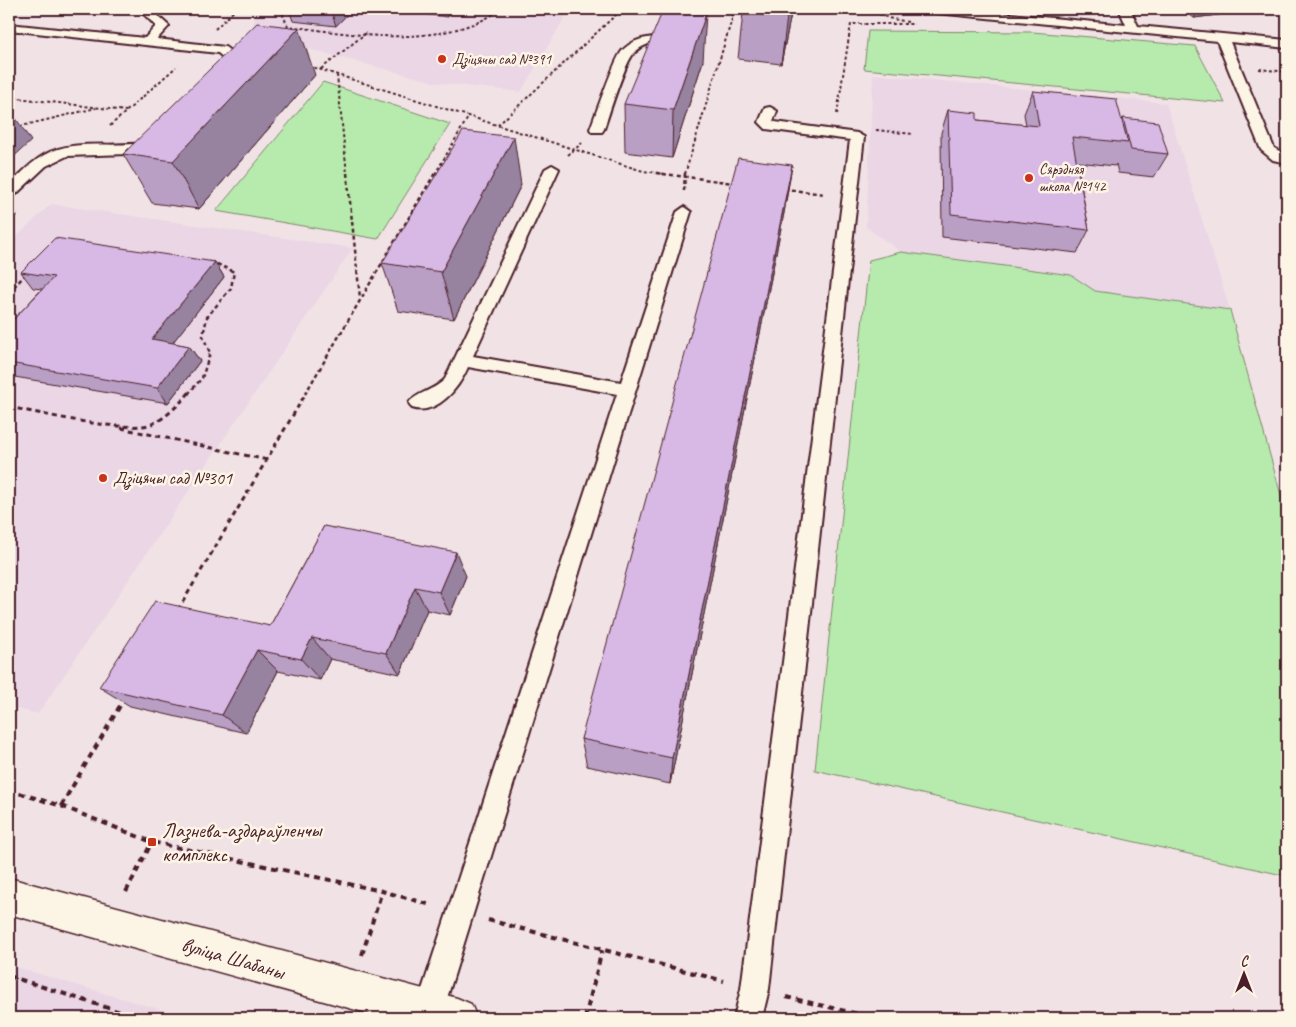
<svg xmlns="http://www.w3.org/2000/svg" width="1296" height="1027" font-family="Caveat,sans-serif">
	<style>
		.built { fill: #ead6e5 }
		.green { fill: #b6ebad; stroke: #80856c }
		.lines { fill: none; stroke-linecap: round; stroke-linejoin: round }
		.service-casing { stroke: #4a1f2b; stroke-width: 4 }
		.tertiary-casing { stroke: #4a1f2b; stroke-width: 3 }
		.path-far3 { stroke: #4a1f2b; stroke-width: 2; stroke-dasharray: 3 2.5; stroke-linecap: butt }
		.path-far2 { stroke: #4a1f2b; stroke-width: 2.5; stroke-dasharray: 4 3; stroke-linecap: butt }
		.path-far1 { stroke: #4a1f2b; stroke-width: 3; stroke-dasharray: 5 4; stroke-linecap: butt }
		.path { stroke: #4a1f2b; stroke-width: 4; stroke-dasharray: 6 5; stroke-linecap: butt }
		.service { fill: #fcf5e5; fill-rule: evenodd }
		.tertiary { fill: #fcf5e5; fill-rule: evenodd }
		.wall { fill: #ba9fc5; stroke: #4a1f2b }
		.shaded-wall { fill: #9782a0; stroke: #4a1f2b }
		.building { fill: #d8b9e5; stroke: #4a1f2b }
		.poi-dot { fill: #c8321e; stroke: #fcf5e5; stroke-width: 2 }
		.labels { text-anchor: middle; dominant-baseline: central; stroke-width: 5; stroke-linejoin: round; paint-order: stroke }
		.far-poi-label { font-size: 15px; fill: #4a1f2b; stroke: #fcf5e5; text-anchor: start }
		.poi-label { font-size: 18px; fill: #4a1f2b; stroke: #fcf5e5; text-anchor: start }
		.near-poi-label { font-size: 21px; fill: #4a1f2b; stroke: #fcf5e5; text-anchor: start }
		.near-street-label { font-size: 21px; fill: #4a1f2b; stroke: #fcf5e5 }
	</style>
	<rect width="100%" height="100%" fill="#f1e3e5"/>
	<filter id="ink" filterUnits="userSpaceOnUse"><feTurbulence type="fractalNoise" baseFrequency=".02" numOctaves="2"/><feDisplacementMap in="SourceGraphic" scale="10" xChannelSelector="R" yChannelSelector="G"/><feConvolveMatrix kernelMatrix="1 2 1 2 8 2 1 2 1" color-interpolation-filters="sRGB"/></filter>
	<g filter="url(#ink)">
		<path class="built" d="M257 9H596L593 14 568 12 521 92 438 83 251 34Z
			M873 74 1166 103 1230 310 1095 291 1071 275 901 252 866 227Z
			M51 204 353 248 38 714 9 707V244Z
			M9 965 100 992 190 1018H9Z"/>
		<path class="green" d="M868 31 1032 32 1195 46 1225 103 864 69Z
			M323 82 450 124 378 239 216 211Z
			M901 252 1071 275 1095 291 1230 310 1287 517V876L815 770 869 260Z"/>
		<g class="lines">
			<defs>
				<path id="service" d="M139 9H150L169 26 157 39 225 47 236 55 240 67 231 77 227 78 221 74 228 66 226 60 218 53 9 30V24L145 38 156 26Z
					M686 9H697C675 57 659 30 634 53 625 62 609 114 604 129L602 132H592L590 129C596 114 614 60 622 51 646 26 664 52 686 9Z
					M932 9H959L1126 25 1119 9H1130L1138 26 1287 40V48L1230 42 1274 148 1287 155V163L1273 160 1261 150 1217 41 937 13 933 12Z
					M770 107 777 111 773 121 775 122 857 133 864 137 769 989 762 1018H734L741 989 850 140 766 129 759 122 765 108Z
					M153 141 158 142 160 145 158 148 128 154 67 156 46 166 14 196 9 197V185C20 175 30 163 44 155 76 137 118 150 153 141Z
					M552 165 559 169 473 356 621 382 677 212 684 207 691 212 443 1011 440 1018H418L415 1011 617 394 468 367C459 388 437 416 412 408L409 403C414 394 435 390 445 379L545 169Z"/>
				<path id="tertiary" d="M9 878 457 998 471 1004 477 1018H385L9 914Z"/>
			</defs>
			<use href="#service" class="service-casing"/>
			<use href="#tertiary" class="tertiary-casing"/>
			<path class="path-far3" d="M280 9 288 26C356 35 441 50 502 9
				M869 9 888 18 908 22
				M1284 9 1287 11
				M826 11 827 9
				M215 29 236 9
				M309 66 643 171 666 174
				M321 69 366 33
				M1259 69 1287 72
				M337 75 347 174
				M9 97 126 111
				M837 114 851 24H914
				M498 125 622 9
				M110 126 176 67
				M9 129 96 108
				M876 130 913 134
				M568 155 582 143
				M435 174 469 116
				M685 174 735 9"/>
			<path class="path-far2" d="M347 173 360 298
				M656 173 734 183
				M784 189 825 194
				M684 191 685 173
				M9 222 17 214
				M9 292 26 274
				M188 394 202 378 210 353 203 336 207 317 231 288 234 272 213 262
				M305 394 435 173"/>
			<path class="path-far1" d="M9 407C39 413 130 435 154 423 167 417 179 404 189 393
				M121 428 267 460
				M178 610 306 393"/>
			<path class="path" d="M9 790 61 806 152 842 382 891 431 905
				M61 806 124 699
				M126 892 152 842
				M488 920 724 981
				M362 955 382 891
				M9 976 139 1018
				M786 997 875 1018
				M585 1018 602 950"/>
			<use href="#service" class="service"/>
			<use href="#tertiary" class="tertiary"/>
		</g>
		<path class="wall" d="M289 9H353L336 26 293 21Z
			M378 9H455L448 17Z
			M744 9H792L781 64 738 59 743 13Z
			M1182 9H1256V10L1194 18Z
			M703 61 672 158 625 152 624 104Z
			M315 75 199 209 152 203 123 154Z
			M1033 91 1122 121 1123 118 1168 154 1154 177 1118 173 1116 164 1115 166 1077 162 1089 230 1077 253 942 237 941 133 948 110 977 120 1026 125 1024 114Z
			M792 165 784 213 670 784 587 766 581 739Z
			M521 185 454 319 398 311 382 263Z
			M215 262 224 277 172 343 189 346 200 361 168 403 9 376V324L42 289 33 288 21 272Z
			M324 526 466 576 450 615 427 610 400 674 330 659 320 680 278 671 246 733 130 706 99 687 270 626Z"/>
		<path class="shaded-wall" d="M334 9H353L336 26 331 11Z
			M447 9H455L448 17Z
			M789 9H792L781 64 787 17Z
			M1199 9H1256V10L1194 18Z
			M706 14 703 61 672 158 673 110Z
			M299 28 315 75 199 209 173 161Z
			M9 108 31 141 9 161Z
			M514 137 521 185 454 319 441 272Z
			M792 165 784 213 670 784 672 758Z
			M215 262 224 277 163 355 152 339Z
			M189 346 200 361 168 403 157 388Z
			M456 552 466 576 450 615 439 592Z
			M415 587 427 610 400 674 386 653Z
			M312 638 330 659 320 680 301 659Z
			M257 650 278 671 246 733 222 715Z"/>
		<path class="building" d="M311 9H334L331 11Z
			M744 9H789L787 17 743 13Z
			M663 10 706 14 673 110 624 104Z
			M257 23 299 28 173 161 123 154Z
			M1033 91 1116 99 1128 143 1072 137 1089 230 951 214 948 110 977 113V120L1039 126Z
			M1123 118 1158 122 1168 154 1131 150Z
			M463 131 514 137 441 272 382 263Z
			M738 158 792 165 672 758 581 739Z
			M55 238 215 262 152 339 189 346 157 388 9 363V324L54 277 21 272Z
			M324 526 456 552 439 592 415 587 386 653 312 638 301 659 257 650 222 715 99 687 155 601 270 626Z"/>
	</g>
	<g class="poi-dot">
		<circle cx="442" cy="59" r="5"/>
		<circle cx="1029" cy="178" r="5"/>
		<circle cx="103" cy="478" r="5"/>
		<rect x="147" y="837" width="10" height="10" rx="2.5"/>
	</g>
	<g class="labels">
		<g class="far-poi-label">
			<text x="452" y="59">Дзіцячы сад №391</text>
			<text x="1039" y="169">Сярэдняя<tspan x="1039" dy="17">школа №142</tspan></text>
		</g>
		<g class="poi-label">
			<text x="113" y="478">Дзіцячы сад №301</text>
		</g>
		<g class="near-poi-label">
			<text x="162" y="830">Лазнева-аздараўленчы<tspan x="162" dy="24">комплекс</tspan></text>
		</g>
		<g class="near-street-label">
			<text transform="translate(233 958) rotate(16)">вуліца Шабаны</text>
		</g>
	</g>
	<rect width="1296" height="1027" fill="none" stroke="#fcf5e5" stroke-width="30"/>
	<rect x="15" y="15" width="1266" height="997" fill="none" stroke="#4a1f2b" stroke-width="2" filter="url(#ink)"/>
	<g transform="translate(1244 974)" stroke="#fcf5e5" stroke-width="4" paint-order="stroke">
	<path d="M0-4L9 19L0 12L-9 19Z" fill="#4a1f2b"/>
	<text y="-8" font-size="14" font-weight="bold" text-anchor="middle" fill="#4a1f2b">С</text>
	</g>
</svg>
